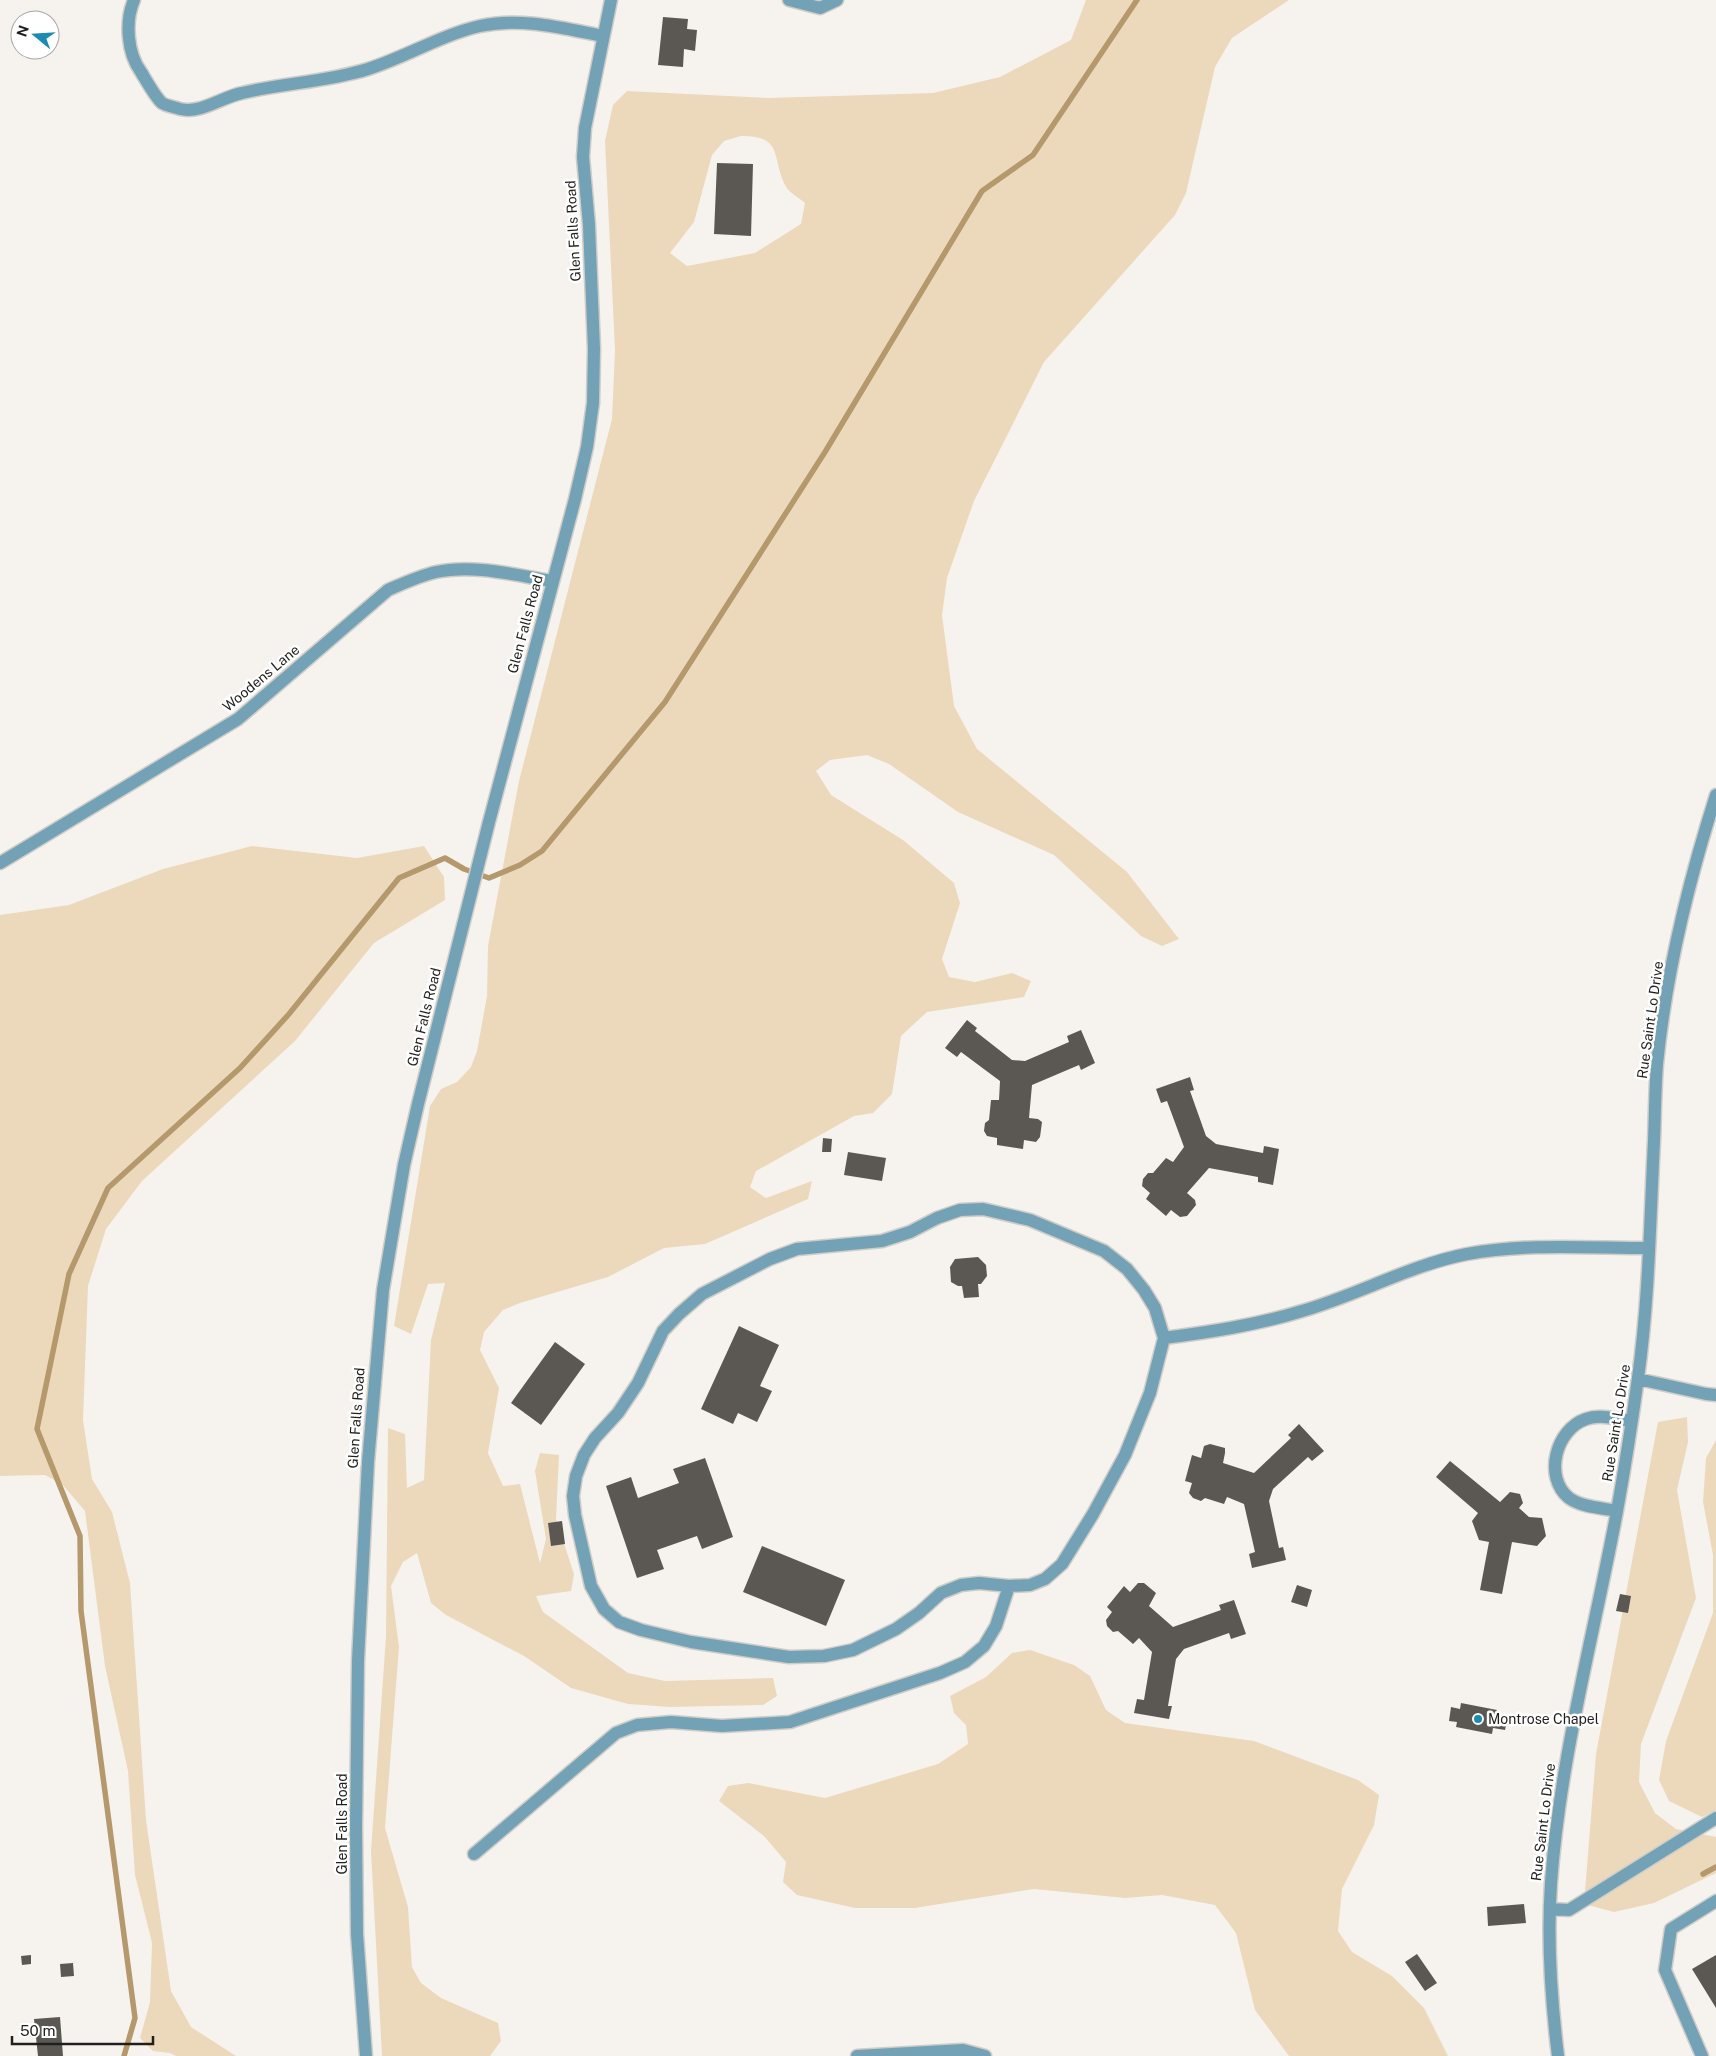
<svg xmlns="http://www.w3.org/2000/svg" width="1716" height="2056" font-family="'Public Sans',sans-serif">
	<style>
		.green { fill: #ecd9bc; fill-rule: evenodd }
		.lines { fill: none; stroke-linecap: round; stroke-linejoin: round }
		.stream { stroke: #b5986b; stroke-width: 5.5 }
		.building { fill: #5b5854 }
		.minor-casing { stroke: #cfcdc8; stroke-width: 15 }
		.minor { stroke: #73a2b6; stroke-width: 12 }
		.poi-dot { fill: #1b8bb0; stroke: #fff; stroke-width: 2 }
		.labels { text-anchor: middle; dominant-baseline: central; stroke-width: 5; stroke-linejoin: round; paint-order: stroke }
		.street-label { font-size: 14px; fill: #201f1d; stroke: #fff }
		.poi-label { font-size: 14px; fill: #201f1d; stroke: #fff; text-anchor: start }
	</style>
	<rect width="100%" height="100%" fill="#f6f3ee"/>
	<path class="green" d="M1086 0H1289L1232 38 1215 67 1186 193 1175 215 1044 362 974 501 947 578 942 615 954 706 977 749 1127 872 1179 939 1162 946 1141 936 1054 855 958 812 889 764 867 755 830 760 816 771 831 795 903 840 954 883 960 903 942 959 949 977 975 982 1012 973 1031 981 1024 997 927 1012 901 1036 892 1094 873 1113 854 1116 756 1171 750 1187 766 1198 812 1181 808 1199 705 1244 664 1248 608 1277 520 1303 503 1310 484 1332 480 1350 499 1388 488 1453 503 1486 520 1484 540 1563 546 1539 535 1471 540 1453 559 1455 556 1519 574 1574 571 1591 536 1596 543 1612 628 1673 665 1681 773 1678 777 1696 763 1705 670 1707 628 1704 571 1688 524 1656 446 1615 431 1603 417 1553 403 1562 391 1586 399 1647 385 1828 408 1907 412 1967 421 1983 441 1998 498 2023 501 2041 490 2056H382L371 1851 386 1636 388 1428 405 1434 407 1488 424 1480 431 1340 445 1283 428 1284 411 1334 394 1326 430 1106 441 1089 457 1082 471 1067 477 1051 487 996 488 946 519 781 612 419 615 350 605 141 613 105 627 91 768 98 933 93 1000 77 1071 40ZM741 136C784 136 771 157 785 185 788 192 799 198 805 203L801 224 755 253 687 266 670 253 694 222 712 155 724 141Z
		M252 846 357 858 424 846 444 877 445 900 374 943 295 1041 142 1181 106 1229 88 1286 83 1420 92 1479 112 1512 130 1583 146 1820 171 1991 191 2027 236 2056H176L170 2053 153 2051 140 2038 150 2002 152 1943 135 1875 128 1771 105 1666 85 1511 62 1484 45 1475 0 1476V915L69 905 163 869Z
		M1687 1417 1688 1442 1677 1490 1696 1598 1641 1744 1639 1782 1655 1813 1676 1829 1716 1837V1873L1654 1903 1614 1912 1584 1904 1596 1754 1658 1422Z
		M1716 1440V1810L1702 1817 1669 1801 1659 1780 1666 1741 1713 1613V1555L1703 1502 1706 1458Z
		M1030 1650 1074 1665 1090 1676 1106 1710 1125 1723 1254 1741 1358 1780 1379 1795 1374 1825 1342 1889 1338 1931 1352 1952 1392 1976 1424 2008 1448 2056H1289L1255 2010 1236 1933 1215 1905 1162 1895 1125 1898 1034 1889 915 1908H855L797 1895 783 1882 786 1862 764 1836 719 1801 728 1786 748 1783 825 1798 938 1764 968 1744 966 1725 954 1713 950 1696 986 1677 1012 1653Z"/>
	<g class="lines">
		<path class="stream" d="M1703 1874 1716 1867
			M124 2056 135 2018 81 1611 80 1536 37 1429 69 1274 108 1188 240 1068 289 1014 399 878 445 858 464 869 489 878 520 865 542 851 665 702 825 452 982 191 1033 155 1137 0"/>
	</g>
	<path class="building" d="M663 17 688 19 687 29 697 30 695 51 684 49 683 67 658 65Z
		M717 163 753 164 751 236 714 234Z
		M967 1020 977 1028 975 1031 1012 1060 1025 1061 1069 1042 1067 1036 1081 1030 1095 1063 1081 1070 1079 1065 1032 1085 1029 1118 1038 1119 1042 1122 1040 1137 1036 1142 1024 1140 1023 1149 997 1145V1138L987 1136 984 1131 985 1123 989 1120 991 1100H999L1000 1081 961 1052 957 1057 945 1048Z
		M1190 1077 1194 1090 1190 1091 1206 1136 1216 1144 1263 1153 1264 1146 1279 1149 1273 1185 1258 1182V1177L1209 1168 1187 1193 1195 1200 1196 1205 1187 1216 1180 1217 1171 1210 1166 1216 1146 1199 1150 1193 1142 1186 1143 1179 1148 1173H1153L1166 1158 1173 1162 1184 1147 1167 1101 1161 1103 1156 1089Z
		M823 1138 832 1139 831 1152H822Z
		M848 1152 886 1158 882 1181 844 1175Z
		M978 1257 986 1265 987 1276 981 1284H978L979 1297 964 1298 962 1286H958L951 1282 950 1267 955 1259Z
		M739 1326 779 1345 760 1386 772 1391 757 1422 738 1413 733 1424 701 1409Z
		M555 1342 585 1364 541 1425 511 1403Z
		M1299 1424 1324 1451 1312 1461 1308 1457 1273 1489 1269 1501 1279 1548 1283 1547 1286 1560 1252 1568 1249 1554 1255 1552 1244 1504 1227 1497 1224 1504 1205 1498 1201 1501 1193 1498 1189 1493 1192 1483 1185 1481 1192 1455 1201 1458 1204 1446 1210 1444 1225 1448V1453L1223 1463 1254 1473 1291 1438 1288 1435Z
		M705 1458 733 1537 702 1549 697 1536 657 1550 664 1569 637 1578 606 1486 631 1477 638 1498 679 1483 673 1469Z
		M1450 1461 1500 1502 1510 1492 1520 1494 1523 1503 1519 1508 1529 1517 1542 1518 1546 1536 1537 1546 1512 1542 1502 1594 1480 1590 1489 1542 1479 1540 1472 1521 1478 1513 1436 1477Z
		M562 1521 565 1544 551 1546 548 1523Z
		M762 1546 845 1580 826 1626 743 1592Z
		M1138 1583H1144L1156 1593 1149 1606 1173 1627 1221 1610 1219 1605 1234 1600 1246 1634 1231 1639 1229 1633 1184 1649 1176 1659 1168 1706H1172L1169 1719 1134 1713 1137 1699 1144 1700 1152 1652 1139 1638 1133 1644 1118 1631 1113 1632 1107 1626 1106 1620 1112 1612 1107 1607 1124 1586 1130 1592Z
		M1297 1585 1312 1590 1307 1607 1291 1602Z
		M1620 1594 1631 1596 1628 1613 1616 1611Z
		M1461 1703 1497 1710 1496 1715 1508 1717 1505 1730 1493 1728 1492 1734 1456 1727 1457 1722 1449 1721 1451 1707 1460 1709Z
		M1524 1904 1526 1923 1488 1926 1487 1907Z
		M1417 1954 1437 1983 1425 1991 1405 1962Z
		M31 1955V1964L22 1965 21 1956Z
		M1716 1955V2008L1692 1969Z
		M73 1963 74 1976 61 1977 60 1964Z
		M60 2017 63 2056H38L34 2019Z"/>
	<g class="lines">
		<defs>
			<path id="minor" d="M134 0C125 21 127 53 141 72 146 80 155 97 162 103 166 106 175 107 180 109 201 114 222 97 242 93 283 83 327 82 368 69 406 57 441 35 480 26 522 17 562 28 603 36
				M789 0 820 8 837 0
				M0 863 238 719 388 590C404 583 419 576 436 572 474 564 514 575 552 581
				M1164 1338 1155 1308 1144 1290 1127 1269 1104 1251 1030 1220 983 1209 960 1210 937 1218 910 1232 882 1241 797 1249 770 1259 702 1294 679 1314 663 1331 638 1383 618 1413 595 1438 584 1455 576 1476 573 1496 575 1515 591 1586 604 1609 619 1622 641 1630 691 1642 789 1657 824 1656 853 1650 896 1629 919 1613 941 1593 961 1585 979 1583 1009 1586 1030 1585 1045 1579 1062 1564 1093 1514 1125 1455 1150 1393 1164 1338C1210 1332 1257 1325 1302 1311 1358 1295 1410 1265 1467 1254 1527 1243 1589 1248 1649 1248
				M1638 1379 1706 1394 1716 1395
				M1617 1511C1602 1508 1581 1507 1569 1498 1543 1477 1556 1429 1586 1419 1600 1414 1617 1419 1631 1421
				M474 1854 616 1733 637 1725 671 1722 722 1726 790 1722 940 1673 965 1662 984 1646 996 1626 1009 1586
				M1550 1909 1569 1910 1716 1818
				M366 2056 357 1934 356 1827 358 1661 368 1462 383 1290 404 1165 418 1104 489 822 575 499 587 447 593 403 594 349 589 225 583 157 585 128 611 0
				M857 2056 963 2050 985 2056
				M1558 2056C1551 1999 1547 1941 1551 1883 1560 1757 1594 1635 1617 1511 1625 1467 1632 1422 1638 1378 1649 1299 1650 1220 1654 1141 1655 1116 1655 1090 1657 1064 1666 973 1688 883 1716 795
				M1702 2056 1665 1970 1671 1929 1716 1901"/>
		</defs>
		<use href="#minor" class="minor-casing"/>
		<use href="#minor" class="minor"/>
	</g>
	<circle class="poi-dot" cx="1478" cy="1719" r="5"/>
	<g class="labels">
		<g class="street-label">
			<text transform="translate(573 231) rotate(-93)">Glen Falls Road</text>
			<text transform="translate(525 624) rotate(-75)">Glen Falls Road</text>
			<text transform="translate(261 678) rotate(-40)">Woodens Lane</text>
			<text transform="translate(424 1017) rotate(-76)">Glen Falls Road</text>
			<text transform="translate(1650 1020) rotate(-82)">Rue Saint Lo Drive</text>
			<text transform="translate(356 1418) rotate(-86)">Glen Falls Road</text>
			<text transform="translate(1616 1423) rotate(-81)">Rue Saint Lo Drive</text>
			<text transform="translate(1543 1822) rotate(-83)">Rue Saint Lo Drive</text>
			<text transform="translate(342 1824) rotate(-90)">Glen Falls Road</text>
		</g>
		<g class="poi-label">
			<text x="1488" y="1719">Montrose Chapel</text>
		</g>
	</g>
	<g transform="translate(35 35) rotate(288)"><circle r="24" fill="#ffffff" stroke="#a6a5a5"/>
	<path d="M0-4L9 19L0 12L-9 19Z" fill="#1b8bb0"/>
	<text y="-8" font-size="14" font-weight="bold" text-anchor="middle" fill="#201f1d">N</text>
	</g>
	<path d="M12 2036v8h141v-8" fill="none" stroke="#201f1d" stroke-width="2.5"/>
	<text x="20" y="2036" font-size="15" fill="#201f1d" stroke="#ffffff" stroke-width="4" paint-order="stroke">50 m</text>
</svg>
